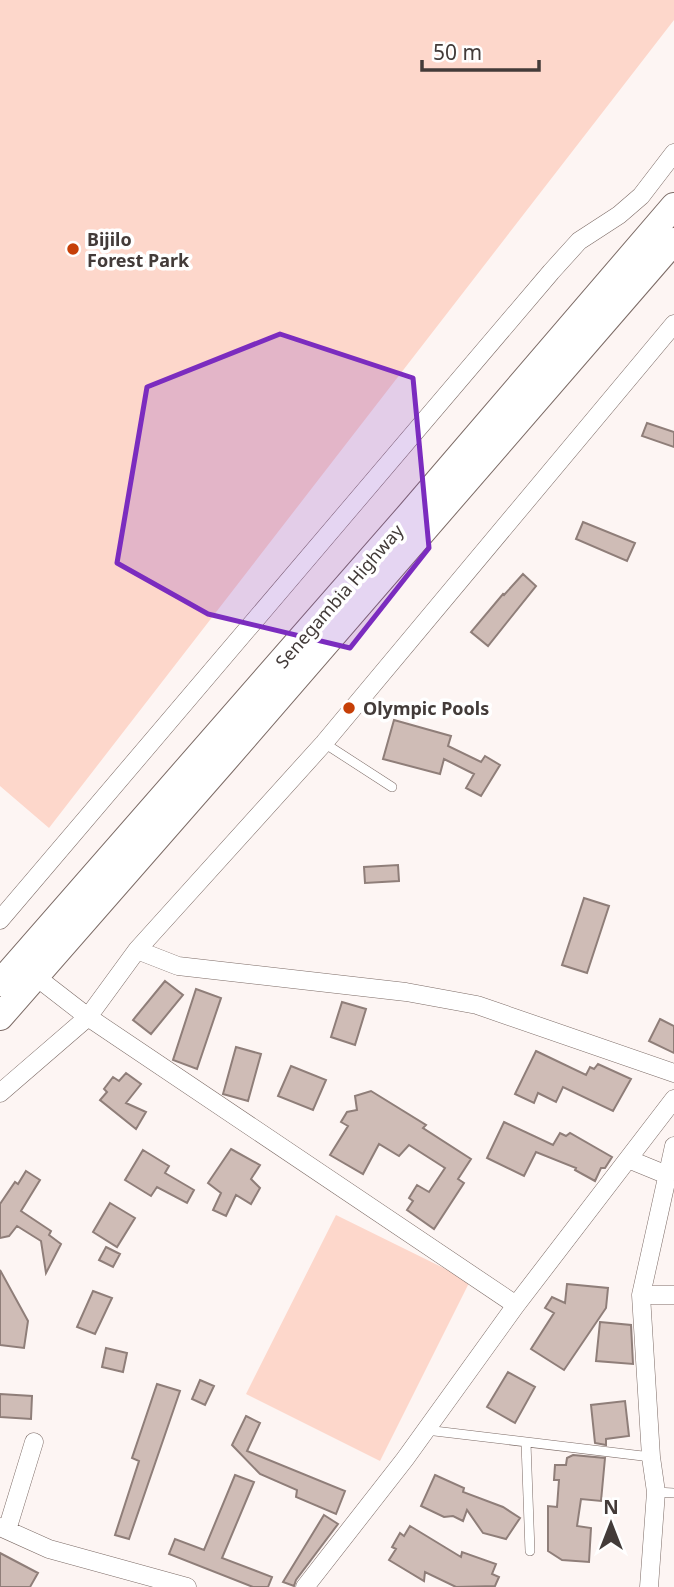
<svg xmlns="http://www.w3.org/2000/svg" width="674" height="1587" font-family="'Noto Sans',sans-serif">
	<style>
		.green { fill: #fdd7cb }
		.building { fill: #cfbcb6; stroke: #8f7e79; stroke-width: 2 }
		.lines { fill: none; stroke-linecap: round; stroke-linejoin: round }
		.lane-casing { stroke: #7c6b66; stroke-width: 10 }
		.street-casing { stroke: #7c6b66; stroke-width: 19 }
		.primary-casing { stroke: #7c6b66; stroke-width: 28 }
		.lane { stroke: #fff; stroke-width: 9 }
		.street { stroke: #fff; stroke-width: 18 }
		.primary { stroke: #fff; stroke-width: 26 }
		.marked { fill: #7b2cbf; fill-opacity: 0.2; stroke: #7b2cbf; stroke-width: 5; stroke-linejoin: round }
		.poi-dot { fill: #c63f07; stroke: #fff; stroke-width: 2.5 }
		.labels { text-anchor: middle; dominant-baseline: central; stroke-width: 7; stroke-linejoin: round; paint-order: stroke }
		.poi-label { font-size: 18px; font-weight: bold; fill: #433b39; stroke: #fff; text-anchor: start }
		.street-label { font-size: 18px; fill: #433b39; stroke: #fff }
	</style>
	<rect width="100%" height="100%" fill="#fdf5f3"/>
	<path class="green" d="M0 0H674V20L49 828 0 786Z
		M336 1215 470 1281 380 1461 246 1394Z"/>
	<path class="building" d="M647 423 674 432V447L642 436Z
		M583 522 635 543 627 561 576 539Z
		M523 574 536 586 488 646 471 632 503 594 504 595Z
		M394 720 451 736 448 746 481 762 485 756 500 765 481 796 466 788 474 774 444 759 440 774 383 759Z
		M398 865 399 881 365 883 364 867Z
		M584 898 609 906 587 973 562 965Z
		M165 981 183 995 151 1034 133 1020Z
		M196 989 221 998 197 1069 173 1060Z
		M342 1002 366 1009 355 1045 331 1037Z
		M660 1019 674 1026V1053L649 1041Z
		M236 1047 261 1054 248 1101 223 1094Z
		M536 1051 586 1075 590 1067 594 1069 598 1064 631 1079 613 1111 563 1087 556 1102 538 1093 534 1103 515 1094Z
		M291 1066 326 1080 313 1110 278 1096Z
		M126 1073 141 1084 126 1103 146 1112 136 1129 100 1100 107 1092 104 1089 113 1077 119 1081Z
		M371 1091 426 1125 423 1128 471 1159 458 1179 464 1183 434 1229 407 1210 413 1201 409 1198 417 1185 429 1192 445 1168 409 1145 399 1156 379 1144 363 1174 330 1155 348 1126 341 1122 347 1112 357 1110 355 1096Z
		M504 1122 553 1145 560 1133 566 1136 570 1133 612 1157 605 1168H601L595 1181 575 1170 576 1168 536 1152 524 1176 487 1158Z
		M231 1149 260 1165 251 1179 260 1188 251 1204 236 1195 226 1216 213 1210 221 1193 208 1183Z
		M143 1150 169 1166 165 1173 194 1190 187 1203 157 1187 151 1196 125 1180Z
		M26 1171 40 1180 21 1211 51 1231 49 1235 61 1244 46 1273 41 1241 17 1226 9 1236 0 1238V1204L15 1182 18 1184Z
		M110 1203 135 1218 117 1247 93 1232Z
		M106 1247 120 1254 113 1267 99 1260Z
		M0 1270 28 1321 24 1348 0 1345Z
		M567 1284 608 1288 606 1308 564 1370 531 1349 554 1313 545 1308 552 1297 565 1303Z
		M93 1291 112 1298 95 1334 77 1327Z
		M600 1322 631 1325 633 1364 596 1361Z
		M106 1348 127 1353 123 1372 102 1367Z
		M508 1372 535 1387 515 1423 487 1407Z
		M200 1380 214 1386 205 1405 192 1399Z
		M157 1384 180 1391 129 1539 115 1535 139 1461 132 1458Z
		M0 1394 32 1396 31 1419 0 1417Z
		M625 1401 629 1436 606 1439V1445L595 1443 591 1405Z
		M246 1416 260 1423 247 1451 345 1491 336 1514 296 1497 297 1490 260 1474 232 1445Z
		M573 1455 605 1458 601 1501 581 1499 577 1526 591 1528 589 1562 562 1560 548 1551V1506L557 1507 559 1480H554L555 1465H566L567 1458Z
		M235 1475 254 1482 222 1558 272 1577 268 1587H253L169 1554 175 1539 204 1550Z
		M435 1475 464 1488 463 1492 503 1507 520 1518 506 1539 483 1533 467 1510 463 1521 453 1516 444 1517 421 1506Z
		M324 1515 338 1524 296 1580 294 1586 283 1582Z
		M410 1526 461 1557 462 1552 496 1564 492 1574 499 1577 495 1586 456 1587 425 1572 424 1581 389 1560 396 1549 392 1547 400 1533 404 1536Z
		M0 1553 38 1573 30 1587H0Z"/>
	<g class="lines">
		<defs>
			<path id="lane" d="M324 743 392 787
				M426 1430 651 1457
				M526 1443 530 1551
				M656 1492 674 1493"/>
			<path id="street" d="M0 920 551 272 579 241 619 215 641 196 674 153
				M137 950 178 966 406 992 477 1005 674 1073
				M35 976 88 1017 516 1305
				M0 1093 88 1017 137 950 324 743 674 324
				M628 1159 667 1175
				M641 1295H674
				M0 1527 49 1549 187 1587
				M7 1530 34 1442
				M305 1587 405 1459 516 1305 674 1099
				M649 1587 656 1492 651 1457 641 1295 674 1146"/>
			<path id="primary" d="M0 983 409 515 674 206
				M0 1017 224 761 674 241"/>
		</defs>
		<use href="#lane" class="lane-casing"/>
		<use href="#street" class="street-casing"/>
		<use href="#primary" class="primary-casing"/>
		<use href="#lane" class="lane"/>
		<use href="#street" class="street"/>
		<use href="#primary" class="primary"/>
	</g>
	<path class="marked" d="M280 334 413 378 429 548 350 648 208 614 117 563 147 387Z"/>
	<g class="poi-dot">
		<circle cx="73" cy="249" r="7"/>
		<circle cx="349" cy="708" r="7"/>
	</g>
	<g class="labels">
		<g class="poi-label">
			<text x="87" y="239">Bijilo<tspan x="87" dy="21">Forest Park</tspan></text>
			<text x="363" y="708">Olympic Pools</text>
		</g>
		<g class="street-label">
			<text transform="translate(339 596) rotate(-49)">Senegambia Highway</text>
		</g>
	</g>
	<g transform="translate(611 1524)" stroke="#ffffff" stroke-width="5" paint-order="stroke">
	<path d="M0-5L12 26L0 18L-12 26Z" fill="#433b39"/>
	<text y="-10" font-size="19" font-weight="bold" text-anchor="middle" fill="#433b39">N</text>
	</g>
	<path d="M422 60v10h117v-10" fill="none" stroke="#433b39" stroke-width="3.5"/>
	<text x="433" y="60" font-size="21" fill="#433b39" stroke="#ffffff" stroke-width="5" paint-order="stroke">50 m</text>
</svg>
